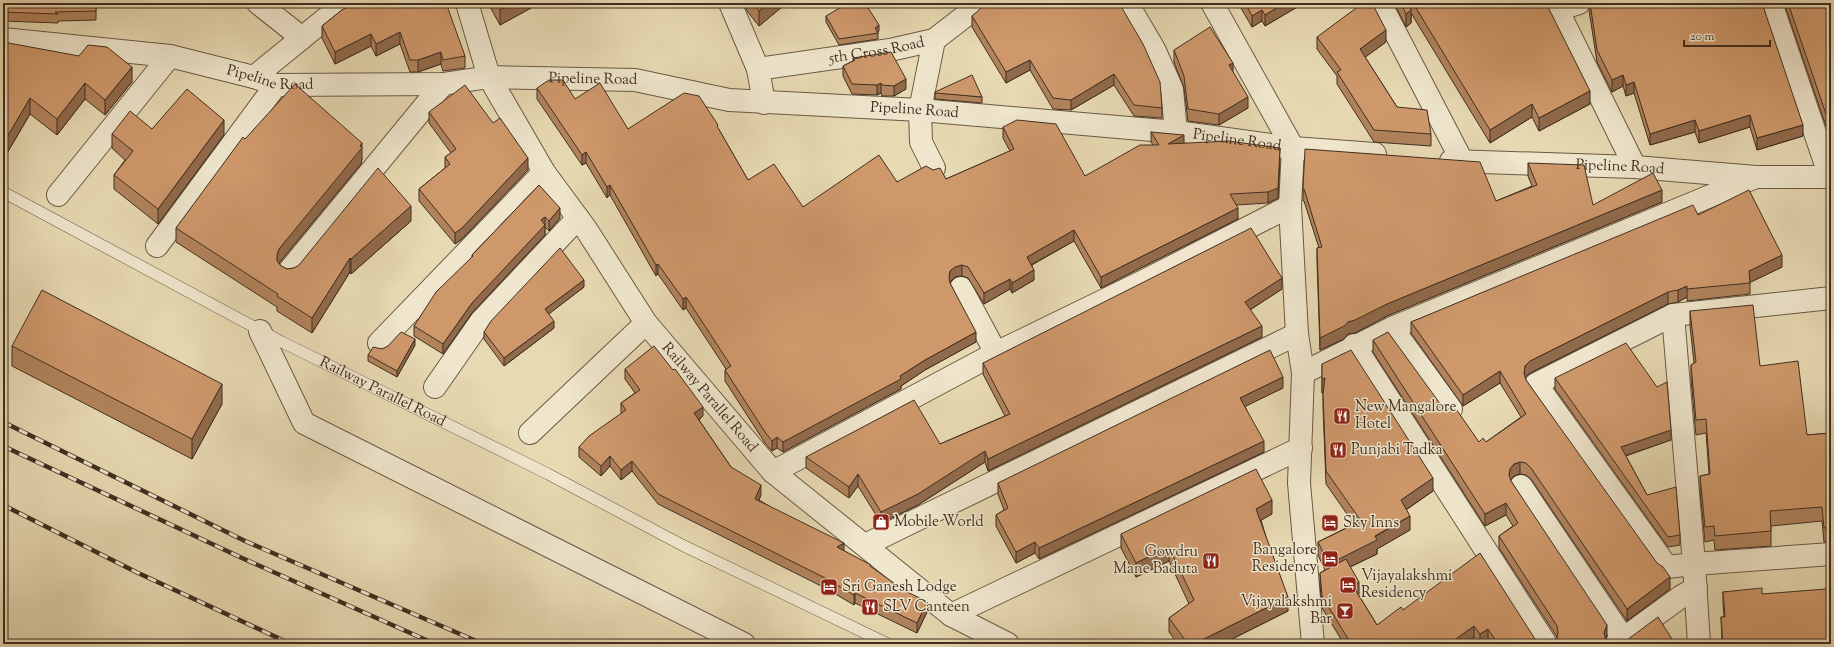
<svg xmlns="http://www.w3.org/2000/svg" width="1834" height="647" font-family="'Sorts Mill Goudy',serif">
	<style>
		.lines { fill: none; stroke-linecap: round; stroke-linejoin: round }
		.service-casing { stroke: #6a5944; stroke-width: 12 }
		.minor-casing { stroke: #6a5944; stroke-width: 24 }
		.tertiary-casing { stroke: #6a5944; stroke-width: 24 }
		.service { stroke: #efe6cd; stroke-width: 11 }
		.minor { stroke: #efe6cd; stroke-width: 22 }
		.tertiary { stroke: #efe6cd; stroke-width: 22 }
		.rail-casing { stroke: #402e20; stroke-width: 4.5 }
		.rail { stroke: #efe6cd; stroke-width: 3; stroke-dasharray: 9; stroke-linecap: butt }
		.wall { fill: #b1835c; stroke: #402e20 }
		.shaded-wall { fill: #906a4b; stroke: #402e20 }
		.building { fill: #ce986b; stroke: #402e20 }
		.labels { text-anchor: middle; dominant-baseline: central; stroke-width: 3; stroke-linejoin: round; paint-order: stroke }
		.street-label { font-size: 15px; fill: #402e20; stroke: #efe6cd }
		.poi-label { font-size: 15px; fill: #402e20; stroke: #efe6cd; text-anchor: start }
	</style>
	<rect width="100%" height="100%" fill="#e7d9b2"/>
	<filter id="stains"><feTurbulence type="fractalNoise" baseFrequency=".005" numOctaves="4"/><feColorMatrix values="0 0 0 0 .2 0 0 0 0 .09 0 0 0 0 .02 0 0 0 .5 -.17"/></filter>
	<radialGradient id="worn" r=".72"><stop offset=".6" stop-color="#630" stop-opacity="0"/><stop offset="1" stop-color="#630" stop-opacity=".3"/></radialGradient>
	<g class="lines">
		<defs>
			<g id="service">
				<path id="s1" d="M3 192 282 342 548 474 682 545 888 644"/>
			</g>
			<g id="minor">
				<path d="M258 3 302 38"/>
				<path d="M730 3 758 69 764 103"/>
				<path d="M1127 3 1154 49 1172 89 1176 132"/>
				<path d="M1380 3 1462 161"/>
				<path d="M1554 3 1635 167"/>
				<path d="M1771 3 1830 177"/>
				<path d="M1557 10 1579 3"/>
				<path id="s2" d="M3 39 170 56 254 77 276 85 443 84 489 77 467 3"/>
				<path id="s3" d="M758 69 890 50 934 40 982 3"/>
				<path d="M254 77 345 3"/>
				<path d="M934 168 921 142 920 110 934 40"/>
				<path d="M58 195 170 56"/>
				<path d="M157 246 276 85"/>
				<path d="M289 271 443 84"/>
				<path d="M961 288 996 353"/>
				<path d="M1831 298 1673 315 1536 384 1667 567 1694 564 1831 554"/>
				<path d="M1673 315 1694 564 1699 644"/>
				<path d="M1392 328 1451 409"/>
				<path d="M260 331 304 423 744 644"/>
				<path d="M379 343 544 172"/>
				<path d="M1354 345 1546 644"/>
				<path d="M1303 373 1392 328 1756 177"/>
				<path d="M435 387 481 321 578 218"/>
				<path d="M530 433 646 323"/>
				<path d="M773 472 996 353 1144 281 1290 206"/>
				<path d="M1521 486 1623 638"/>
				<path d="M865 545 1297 334"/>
				<path d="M951 615 1301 448"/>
				<path d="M1616 644 1682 596 1696 588"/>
			</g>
			<g id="tertiary">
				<path d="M1212 3 1293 148 1290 206 1297 334 1303 373 1299 483 1313 644"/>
				<path id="s4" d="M489 77 635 80 729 100 920 110 1176 132 1293 148 1375 154"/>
				<path id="s5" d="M489 77 544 172 586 229 646 323 773 472 951 615 1008 644"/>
				<path id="s6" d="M1451 161 1635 167 1756 177H1831"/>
			</g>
		</defs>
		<use href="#service" class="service-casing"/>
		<use href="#minor" class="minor-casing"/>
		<use href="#tertiary" class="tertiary-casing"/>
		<use href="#service" class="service"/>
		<use href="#minor" class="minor"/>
		<use href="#tertiary" class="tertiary"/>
		<defs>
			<path id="rail" d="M3 422 245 541 483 644
				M3 446 242 558 435 644
				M3 505 136 572 291 644"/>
		</defs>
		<use href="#rail" class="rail-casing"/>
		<use href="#rail" class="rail"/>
	</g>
	<path class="wall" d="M3 3H96V20L58 21V23L3 21Z
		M488 3H540L500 25Z
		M744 3H783V6L759 26 747 11Z
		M1119 3 1162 108V118L1134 116 1114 85 1071 110 1053 109 1030 70 1006 83 972 27V16Z
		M1238 3H1304L1265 26 1262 21 1252 27Z
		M1394 3H1531L1590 104 1539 131 1532 117 1490 143 1411 13V23L1406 27Z
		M1589 3H1762L1803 136 1757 150 1750 127 1699 143 1695 132 1650 145 1634 93 1626 96 1623 86 1612 92 1597 62 1589 10Z
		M1784 3H1831V128L1827 129Z
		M342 10 465 56V68L443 71 441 64 418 72H410L400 44 376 56 371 46 335 64 322 38V26Z
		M826 16 879 31 878 32V39L839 45 826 22Z
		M1317 37 1386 42 1365 57 1397 107 1431 134V146L1374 142 1337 84V76L1317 49Z
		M3 42 132 82 105 115 85 99 57 135 30 114 3 160Z
		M1174 50 1233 72 1248 108 1219 125 1188 121 1184 88 1174 62Z
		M853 58 906 89 894 96H882L881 93 877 95 852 94 843 76V66L853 61Z
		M537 88 575 99 628 129 718 128 748 180 803 207 897 182 946 179 1010 151 1003 138V127L1085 176 1153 145 1151 142V132L1184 143 1280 159 1278 198 1268 203 1236 205 1238 219 1101 288 1074 241 1032 265 1034 280 1012 293 1010 289 984 304 968 278 962 276 955 277 950 283 976 342 925 370 901 386V389L783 452 777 448 772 451 765 443 725 381V370L726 369 686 308 683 310 658 274 656 276 610 195 607 198 586 163 582 165 537 99Z
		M935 92 982 97V103L935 99Z
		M429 112 528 170 462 239 455 244 419 201V189L445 168V157L451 153 429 123Z
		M152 129 224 135 158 224 114 189V175L125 160 112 148V134Z
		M245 139 362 158 361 164 279 263 281 266 287 269 294 268 411 221 351 274 350 272 312 333 277 311V307L176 242V228Z
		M1528 163 1593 205 1662 202 1387 316 1355 333 1348 334 1344 339 1320 350 1317 261V248H1319L1304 201H1303V189L1496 201 1532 186 1528 176Z
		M539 185 560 218 549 231 545 227V235L472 313 443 354 414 336V326L472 257V255Z
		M1698 215 1782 267 1750 282V294L1687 301V297L1678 302 1668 304 1530 373 1525 377 1526 380 1670 589 1627 621 1531 479 1526 475 1520 474 1514 476 1510 480 1511 481 1607 636 1553 643 1557 638V637L1499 548V536L1513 526 1506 515 1485 526 1373 352V340L1479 442H1486L1521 417 1500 383 1463 406 1411 333V322Z
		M584 287 548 314 554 328 504 366 484 339V332Z
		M1282 289 1250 310 1262 337 988 471 985 462 918 505 881 523 858 486 849 498 806 468V457L940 444 1005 416 983 374V363Z
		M1690 311 1760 366 1807 435 1831 433V542H1824L1822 521 1771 526V546L1715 550 1714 540 1705 542 1700 491V476L1709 474 1706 433 1696 435 1691 379V365L1694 363 1690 326Z
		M415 345 397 377 368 361V355L382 349Z
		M12 346 222 404 192 459 12 366Z
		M1322 364 1433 491 1406 510 1410 530 1377 549V554L1350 567 1359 594H1358L1377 625 1403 610 1535 639 1540 643 1543 644H1490L1488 640 1483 644H1479L1474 637 1465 644H1344L1322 608 1320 584V573L1325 570 1318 555V542L1354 524 1326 484 1323 408V392L1322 393Z
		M625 369 703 416 699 420 731 467 761 495 759 500 871 567 927 612 917 633 855 603 854 605 827 589 658 504 632 471 621 480 610 466 601 476 579 457V447L622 414 621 413V403L635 393 625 379Z
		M1555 378 1671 440 1626 456 1647 495 1680 535V545L1668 547 1555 389Z
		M1283 388 1245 406 1264 452 1039 559 1035 553 1016 563 996 526V515L1004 510 998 494V483Z
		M1272 514 1261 520 1288 611 1222 644H1178L1169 632V618L1189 604 1169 561 1136 577 1121 548V534Z
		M1723 592 1762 594 1831 644H1722L1721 617H1724L1723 603Z"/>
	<path class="shaded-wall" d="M513 3H540L500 25V10Z
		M769 3H783V6L759 26V11Z
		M1285 3H1304L1265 26V15Z
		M1262 10V21L1252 27V16Z
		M1411 10V23L1406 27V14Z
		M879 25V31L875 34V28Z
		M1386 30V42L1360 61V49Z
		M400 32V44L376 56V44Z
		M371 34V46L335 64V52Z
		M441 52V64L418 72V60Z
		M1030 60V70L1006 83V72Z
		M1233 63V75L1229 65Z
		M132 67V82L105 115V100Z
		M1114 74V85L1071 110V100Z
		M1623 75V86L1612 92V80Z
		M906 79V89L894 96V86Z
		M1634 82V93L1626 96V85Z
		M85 83V99L57 135V119Z
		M881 83V93L877 95V85Z
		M1590 91V104L1539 131V118Z
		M1248 97V108L1219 125V114Z
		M30 98V114L3 160V144Z
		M1532 104V117L1490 143V130Z
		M1750 115V127L1699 143V131Z
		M1831 116V128L1827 129V117Z
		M224 120V135L158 224V209Z
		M1695 120V132L1650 145V134Z
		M1803 125V136L1757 150V138Z
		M1184 135V146L1168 144Z
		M362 143V158L361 164 279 263 277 269V255L279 249Z
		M1280 148 1278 198 1268 203V192Z
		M586 152V163L582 165V155Z
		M528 158V170L462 239 455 244V233Z
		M610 185V195L607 198V187Z
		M1662 190V202L1387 316 1355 333 1348 334 1344 339 1320 350V338L1348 322 1387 304Z
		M411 206V221L351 274V259Z
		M560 208V218L549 231V221Z
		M1238 208V219L1101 288V277Z
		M545 217V235L472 313 443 354V344L472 303 541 220Z
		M1074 230V241L1027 267V257Z
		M1782 255V267L1749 283V271Z
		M350 258V272L312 333V318Z
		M658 264V274L656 276V265Z
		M962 265V276L955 277 950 282 949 287V277L950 271 955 267Z
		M1034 270V280L1012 293V283Z
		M1282 278V289L1245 313V302Z
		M1010 279V289L984 304V293Z
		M584 280V287L545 317V309Z
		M1687 286V297L1678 302V290Z
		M1668 292V304L1530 373 1525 377 1524 384V373L1525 366 1530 361Z
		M686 297V308L683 310V299Z
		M554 321V328L504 366V358Z
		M1262 326V337L988 471V459Z
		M976 332V342L925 370 901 386V389L783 452V442L900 376 925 360Z
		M415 339V345L397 377V371Z
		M1500 371V383L1463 406V395Z
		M1283 377V388L1240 409V398Z
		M1325 378V391L1322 393V379Z
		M222 384V404L192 459V439Z
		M703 407V416L694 423V413Z
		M1671 430V440L1621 457V447Z
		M777 437V448L772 451V441Z
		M1264 441V452L1039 559V548Z
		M985 451V462L918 505 881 523V512Z
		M610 456V466L601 476V466Z
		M632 461V471L621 480V470Z
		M1520 462V474L1514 476 1510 481 1509 475 1510 469 1514 464Z
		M858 474V486L849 498V487Z
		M1433 478V491L1401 513V500Z
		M761 485V495L755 508V499Z
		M1272 500V514L1256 523V509Z
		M1506 503V515L1485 526V514Z
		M1410 516V530L1377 549V554L1329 577V564Z
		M1035 542V553L1016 563V552Z
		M844 543V552L837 547Z
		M1169 547V561L1136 577V563Z
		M1670 577V589L1627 621V609Z
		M1359 582V594L1353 597V586Z
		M855 593V603L854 605V595Z
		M1288 597V611L1222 644H1194Z
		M927 602V612L917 633V623Z
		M1607 625V636L1604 644V633Z
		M1474 626V637L1465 644H1449Z
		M1488 629V640L1483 644H1480V634Z
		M1672 639V644H1664Z"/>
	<path class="building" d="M3 3H96V11L55 12 58 14 3 12Z
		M356 3H446L465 56 443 60 441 52 418 60H410L400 32 376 44 371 34 335 52 322 26 342 10Z
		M496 3H513L500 10Z
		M753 3H769L759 11Z
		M848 3H865L879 25 875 28 878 33 839 39 826 16Z
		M987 3H1119L1143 44 1160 82 1162 108 1134 105 1114 74 1071 100 1053 98 1030 60 1006 72 972 16Z
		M1245 3H1285L1265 15 1262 10 1252 16Z
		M1363 3H1372L1386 30 1360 49 1397 107 1427 110 1431 134 1374 130 1337 72 1341 70 1317 37Z
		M1401 3H1410L1411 10 1406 14Z
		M1413 3H1531L1532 4 1537 3H1546L1590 91 1539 118 1532 104 1490 130Z
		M1590 3H1762L1803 125 1757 138 1750 115 1699 131 1695 120 1650 134 1634 82 1626 85 1623 75 1612 80 1597 50Z
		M1788 3H1831V116L1827 117Z
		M1210 27 1233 63 1229 65 1248 97 1219 114 1188 109 1184 76 1174 50Z
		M3 42 79 56 88 45 107 47 132 67 105 100 85 83 57 119 30 98 3 144Z
		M891 52 906 79 894 86 882 85 881 83 877 85 852 84 843 66 855 60 853 58Z
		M972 75 982 97 935 93V92Z
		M549 80H563L575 99 600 83 628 129 684 93 699 96 718 125 717 126 748 180 774 164 803 207 879 155 897 182 926 166 933 170 940 168 946 179 1014 149 1003 127 1017 120 1056 124 1085 176 1140 145H1159L1151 132 1184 135 1168 144 1228 141 1280 148 1278 188 1268 192 1230 194 1238 208 1101 277 1074 230 1027 257 1034 270 1012 283 1010 279 984 293 968 267 962 265 955 267 950 271 949 277 950 283 976 332 925 360 900 376 901 379 783 442 777 437 772 441 765 432 725 370 731 366 686 297 683 299 658 264 656 265 610 185 607 187 586 152 582 155 537 88Z
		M295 84 362 143 360 146 362 148 361 149 279 249 277 255V261L281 266 287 269 294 268 299 265 378 168 411 206 351 259 350 258 312 318 277 296 278 294 176 228 243 137 245 139Z
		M465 85 493 123 500 118 528 158 462 228 455 233 419 189 450 164 445 157 456 149 429 112Z
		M187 89 224 120 158 209 114 175 133 151 112 134 130 111 152 129Z
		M1305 149 1480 162 1496 201 1537 185 1528 163 1584 165 1593 205 1653 173 1662 190 1387 304 1355 320 1348 322 1344 326 1320 338 1317 248 1322 247 1304 189H1303Z
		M539 185 560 208 549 221 545 217 541 220 545 225 472 303 443 344 414 326 436 292 473 256 472 255Z
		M1749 190 1782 255 1749 271 1750 283 1687 289V286L1678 290 1668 292 1530 361 1525 366 1524 373 1526 380 1657 563 1663 567 1670 577 1627 609 1531 468 1526 463 1520 462 1514 464 1510 469 1509 475 1511 481 1607 625 1604 633 1606 640 1611 644H1612H1549L1553 643 1557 638 1558 632 1557 626 1499 536 1518 523 1506 503 1485 514 1373 340 1388 332 1441 405 1446 409H1456L1479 442 1483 438 1486 442 1526 414 1500 371 1463 395 1411 322 1693 205 1698 215Z
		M1251 228 1282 278 1245 302 1262 326 988 459 985 451 918 494 881 512 858 474 849 487 806 457 914 400 940 444 1010 414 983 363Z
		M560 248 584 280 545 309 554 321 504 358 484 332 491 321Z
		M42 290 222 384 192 439 12 346Z
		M1753 305 1760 366 1798 361 1807 435 1831 433V527L1824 528 1822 507 1770 511 1771 531 1715 536 1714 526 1705 527 1700 476 1710 474 1706 419 1696 420 1691 365 1696 362 1690 311Z
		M401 332 415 339 397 371 368 355 373 347 382 349 388 346Z
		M1626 343 1657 387 1667 382 1671 430 1621 447 1647 495 1676 487 1680 535 1668 537 1555 378Z
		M654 346 673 370 675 369 703 407 694 413 731 467 761 485 755 499 844 543 837 547 871 565 870 566 905 591 926 601 927 602 917 623 855 593 854 595 827 579 658 494 632 461 621 470 610 456 601 466 579 447 589 436 626 410 621 403 640 390 625 369Z
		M1270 350 1283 377 1240 398 1264 441 1039 548 1035 542 1016 552 996 515 1008 508 998 483Z
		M1351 350 1433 478 1401 500 1410 516 1375 536 1377 540 1329 564 1318 542 1361 521 1326 471 1323 394 1325 378 1322 379V364Z
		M1256 469 1272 500 1256 509 1288 597 1194 644H1188L1169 618 1194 600 1169 547 1136 563 1121 534Z
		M1480 553 1535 639 1540 643 1543 644H1498L1488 629 1480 634 1474 626 1449 644H1407L1406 643 1404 644H1347L1350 642 1322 596 1320 573 1346 559 1359 582 1353 586 1377 625 1401 607 1403 610Z
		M1826 587H1831V644H1723L1721 617H1725L1723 592 1762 588V594L1826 589Z
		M1658 617 1672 639 1664 644H1619L1623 643Z"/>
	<defs>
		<symbol id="restaurant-square" viewBox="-11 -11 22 22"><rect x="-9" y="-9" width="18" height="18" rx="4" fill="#8f2418" stroke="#efe6cd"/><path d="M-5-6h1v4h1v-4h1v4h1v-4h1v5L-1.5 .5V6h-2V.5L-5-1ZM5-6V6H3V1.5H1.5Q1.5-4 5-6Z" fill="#fff"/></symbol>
		<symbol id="shop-square" viewBox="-11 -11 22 22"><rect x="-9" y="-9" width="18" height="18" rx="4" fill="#8f2418" stroke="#efe6cd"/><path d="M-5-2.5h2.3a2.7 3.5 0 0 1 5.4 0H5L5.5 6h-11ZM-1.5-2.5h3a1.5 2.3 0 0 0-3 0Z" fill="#fff"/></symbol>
		<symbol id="hotel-square" viewBox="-11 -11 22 22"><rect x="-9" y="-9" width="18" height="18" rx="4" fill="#8f2418" stroke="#efe6cd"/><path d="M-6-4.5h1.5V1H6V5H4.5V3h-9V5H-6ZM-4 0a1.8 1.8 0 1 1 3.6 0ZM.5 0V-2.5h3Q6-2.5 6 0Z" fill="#fff"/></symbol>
		<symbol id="bar-square" viewBox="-11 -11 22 22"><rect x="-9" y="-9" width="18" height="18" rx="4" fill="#8f2418" stroke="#efe6cd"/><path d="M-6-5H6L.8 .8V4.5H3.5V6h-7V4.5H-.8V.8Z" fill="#fff"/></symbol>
	</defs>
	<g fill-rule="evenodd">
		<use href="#restaurant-square" x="1332" y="406" width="20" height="20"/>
		<use href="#restaurant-square" x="1328" y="440" width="20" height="20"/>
		<use href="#shop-square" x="871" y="512" width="20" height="20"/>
		<use href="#hotel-square" x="1320" y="513" width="20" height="20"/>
		<use href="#hotel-square" x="1320" y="549" width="20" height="20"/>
		<use href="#restaurant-square" x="1201" y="551" width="20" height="20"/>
		<use href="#hotel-square" x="1338" y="575" width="20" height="20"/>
		<use href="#hotel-square" x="819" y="577" width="20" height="20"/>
		<use href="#restaurant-square" x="860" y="597" width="20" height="20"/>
		<use href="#bar-square" x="1335" y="601" width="20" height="20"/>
	</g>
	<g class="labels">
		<g class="street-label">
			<text stroke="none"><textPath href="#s3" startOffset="120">5th Cross Road</textPath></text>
			<text stroke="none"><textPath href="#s2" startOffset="271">Pipeline Road</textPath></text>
			<text stroke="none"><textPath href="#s4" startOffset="104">Pipeline Road</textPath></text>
			<text stroke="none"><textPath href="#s4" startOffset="428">Pipeline Road</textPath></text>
			<text stroke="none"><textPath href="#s4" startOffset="752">Pipeline Road</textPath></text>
			<text stroke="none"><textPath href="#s6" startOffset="169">Pipeline Road</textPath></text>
			<text stroke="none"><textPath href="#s1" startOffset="429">Railway Parallel Road</textPath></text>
			<text stroke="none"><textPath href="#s5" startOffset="390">Railway Parallel Road</textPath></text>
		</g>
		<g class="poi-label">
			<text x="1355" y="407">New Mangalore<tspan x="1355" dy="17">Hotel</tspan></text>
			<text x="1351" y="450">Punjabi Tadka</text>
			<text x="894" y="522">Mobile World</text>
			<text x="1343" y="523">Sky Inns</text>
			<text x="1317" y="550" text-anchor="end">Bangalore<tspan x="1317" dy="17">Residency</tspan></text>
			<text x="1198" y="552" text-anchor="end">Gowdru<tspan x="1198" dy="17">Mane Baduta</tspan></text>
			<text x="1361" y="576">Vijayalakshmi<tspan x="1361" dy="17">Residency</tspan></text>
			<text x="842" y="587">Sri Ganesh Lodge</text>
			<text x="1332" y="602" text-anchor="end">Vijayalakshmi<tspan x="1332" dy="17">Bar</tspan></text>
			<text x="883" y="607">SLV Canteen</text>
		</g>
	</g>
	<rect width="1834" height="647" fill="none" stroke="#e7d9b2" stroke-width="16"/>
	<rect x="4" y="4" width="1826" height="639" fill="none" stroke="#402e20" stroke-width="2"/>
	<rect x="8" y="8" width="1818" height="631" fill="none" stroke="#402e20"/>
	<path d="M1684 40v6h86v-6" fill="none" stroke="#402e20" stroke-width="2"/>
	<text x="1690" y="40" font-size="12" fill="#402e20" stroke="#efe6cd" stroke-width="3" paint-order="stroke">20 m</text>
	<rect width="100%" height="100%" filter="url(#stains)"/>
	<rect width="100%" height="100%" fill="url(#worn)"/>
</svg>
